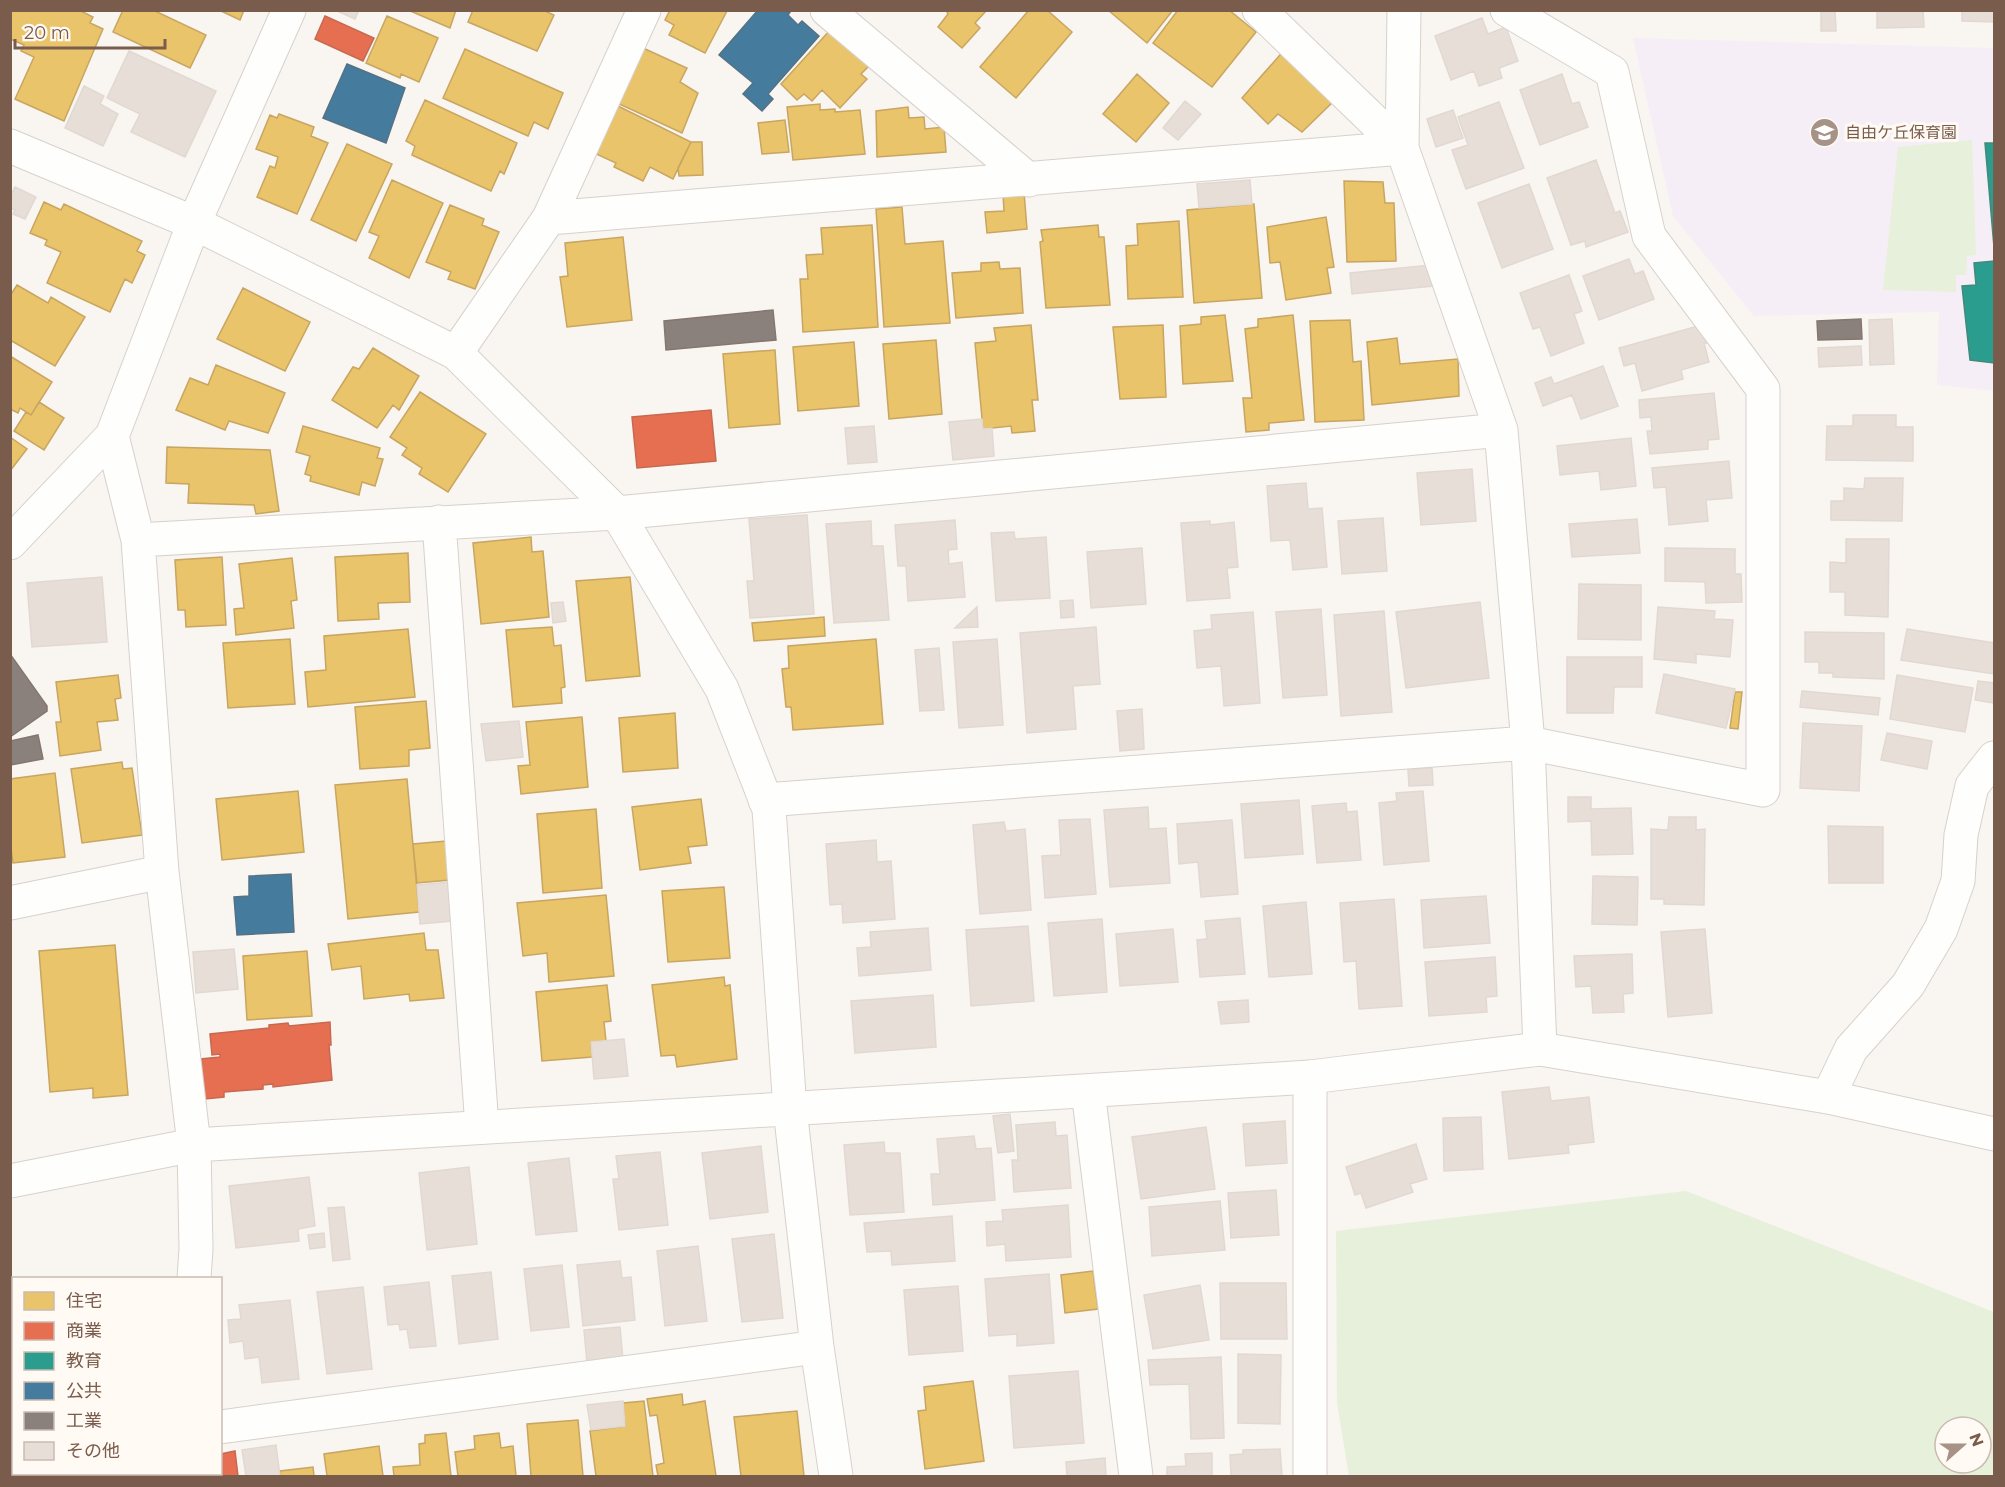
<svg xmlns="http://www.w3.org/2000/svg" width="2005" height="1487" font-family="Montserrat,'Noto Sans JP',sans-serif">
	<style>
		.education { fill: #f6eef6 }
		.green { fill: #e7f0db; fill-rule: evenodd }
		.homes { fill: #e9c46a; stroke: #c8a561; stroke-width: 1.5 }
		.shops { fill: #e76f51; stroke: #c66950; stroke-width: 1.5 }
		.schools { fill: #2a9d8f; stroke: #428a7b; stroke-width: 1.5 }
		.public { fill: #457b9d; stroke: #557285; stroke-width: 1.5 }
		.industry { fill: #8a817c; stroke: #85766e; stroke-width: 1.5 }
		.building { fill: #e6ded7; stroke: #e2d8d2; stroke-width: 1.5 }
		.lines { fill: none; stroke-linecap: round; stroke-linejoin: round }
		.street-casing { stroke: #d7d1cb; stroke-width: 35 }
		.secondary-casing { stroke: #d9d2cb; stroke-width: 35 }
		.street { stroke: #fefefd; stroke-width: 33 }
		.secondary { stroke: #fefefd; stroke-width: 33 }
		.labels { text-anchor: middle; dominant-baseline: central; stroke-width: 6; stroke-linejoin: round; paint-order: stroke }
		.poi-label { font-size: 16px; fill: #7a5c4d; stroke: #fffaf3; text-anchor: start }
	</style>
	<rect width="100%" height="100%" fill="#f9f5f0"/>
	<path class="education" d="M1633 38 1994 48V391L1937 385 1939 312 1754 316 1673 216Z"/>
	<path class="green" d="M1972 140 1976 255 1967 256 1966 275H1956V292L1883 290 1898 147Z
		M1686 1191 1994 1312V1476H1349L1337 1403 1336 1231ZM1945 1427H1981V1463H1945Z"/>
	<path class="homes" d="M10 10H79L93 17 90 23 103 29 64 121 15 99 34 57 21 51 24 45 10 39Z
		M123 10H153L206 35 190 68 113 32Z
		M219 10H244L240 20Z
		M408 10H456L450 28Z
		M473 10H543L554 15 537 51 468 22Z
		M670 10H726L727 11 705 53 669 35 674 25 665 20Z
		M946 10H987L975 23 980 28 962 48 938 27 948 14Z
		M1029 10H1047L1072 32 1016 98 980 67Z
		M1108 10H1173L1147 43Z
		M1178 10H1229L1256 32 1212 87 1153 43Z
		M387 16 438 38 419 82 401 74 400 78 366 63Z
		M831 29 871 64 861 74 867 79 840 108 822 90 812 101 804 94 797 100 781 84Z
		M1287 47 1335 100 1302 132 1278 114 1268 124 1242 98Z
		M643 48 687 68 680 82 698 93 682 133 617 103Z
		M465 49 563 93 548 129 534 122 528 136 443 98Z
		M1137 74 1169 103 1136 142 1103 114Z
		M425 100 517 143 504 174 500 171 491 191 412 155 415 146 406 141Z
		M820 104V110L835 109V112L860 110 865 154 793 160 787 107Z
		M616 105 691 142 673 179 650 167 643 181 614 167 616 163 592 152Z
		M908 107 909 118 924 117 925 129 944 127 946 152 877 157 876 111Z
		M279 114 314 127 311 136 328 143 297 214 257 197 270 166 275 168 278 157 256 149 270 115 277 118Z
		M785 120 789 152 762 154 758 123Z
		M691 142H702L703 175 679 176 678 168Z
		M347 144 392 164 356 241 311 220Z
		M392 180 443 203 409 278 369 258 379 236 369 232Z
		M1344 181 1383 182 1385 203H1394L1396 261 1347 262Z
		M1024 192 1027 229 987 233 985 212 1004 211 1003 194Z
		M44 202 61 210 64 204 142 241 137 251 145 255 132 283 125 279 110 312 47 283 61 252 45 245 47 240 30 233Z
		M1254 204 1262 298 1194 303 1187 210Z
		M450 205 484 219 482 225 499 232 475 289 448 279 451 272 426 262Z
		M902 207 905 244 943 241 950 323 884 327 876 209Z
		M1326 217 1334 267 1327 268 1331 293 1286 300 1280 262 1270 263 1267 227Z
		M1179 221 1183 297 1128 299 1126 246 1138 245 1137 224Z
		M872 225 878 327 803 332 800 279H808L806 255 823 254 821 228Z
		M1098 225 1099 237H1104L1110 305 1046 308 1040 242 1043 241 1041 230Z
		M623 237 632 320 567 327 560 277 568 276 565 243Z
		M999 262 1000 269 1020 268 1023 313 956 318 952 273 981 271V263Z
		M17 285 48 303 51 297 85 317 55 366 10 340V296Z
		M243 288 310 322 285 371 217 339Z
		M1225 315 1233 381 1183 384 1180 326 1201 324V317Z
		M1293 315 1304 420 1269 423V430L1246 432 1243 398H1252L1245 329 1258 327V319Z
		M1350 320 1353 362 1361 361 1364 420 1315 422 1310 321Z
		M1031 325 1038 400H1032L1035 431 1012 433 1011 426 983 429 975 343 996 341 994 328Z
		M1163 325 1166 397 1120 399 1113 327Z
		M1397 338 1400 364 1458 359 1459 396 1372 405 1367 342Z
		M936 340 942 414 889 419 883 344Z
		M854 342 859 406 798 411 793 347Z
		M373 348 419 376 399 410 393 405 377 428 332 400 353 367 359 369Z
		M775 350 780 424 729 428 723 354Z
		M10 356 52 382 31 415 20 408 18 413 10 409Z
		M216 365 285 393 268 433 229 421 225 430 176 410 190 378 208 385Z
		M420 392 486 434 448 492 419 474 422 468 402 455 407 448 390 437Z
		M39 402 64 418 44 450 14 431 26 412 31 415Z
		M303 426 380 448 377 458 383 459 375 486 362 482 359 495 310 481 311 476 305 474 310 456 296 452Z
		M10 437 27 449 10 471Z
		M167 447 270 450 279 511 256 514 254 505 188 503 189 484 166 483Z
		M531 537 532 552 543 551 549 617 481 624 473 543Z
		M408 553 410 602 378 603 379 619 338 621 335 557Z
		M222 557 226 625 186 627 185 610H178L175 560Z
		M292 558 297 600 291 601 294 628 236 635 234 609 244 608 239 564Z
		M630 577 640 676 586 681 576 581Z
		M824 617 825 636 754 641 752 623Z
		M552 627 554 646 561 645 565 687 561 688 562 703 513 707 506 630Z
		M408 629 415 697 308 707 305 672 326 670 324 636Z
		M290 639 295 704 228 708 223 643Z
		M876 639 883 724 793 730 791 707H786L782 669 789 668 788 646Z
		M118 675 121 698 115 699 118 720 97 722 101 750 60 756 56 722H61L56 682Z
		M1735 692H1742L1738 729 1730 728Z
		M426 701 430 748 409 750V766L360 769 355 707Z
		M675 713 678 768 623 772 619 718Z
		M582 717 588 787 521 794 518 766 530 765 526 722Z
		M122 762 123 769 132 768 142 835 82 843 71 769Z
		M55 773 65 857 13 863 10 841V779Z
		M407 779 419 912 348 919 335 785Z
		M298 791 304 852 222 860 216 799Z
		M701 799 707 845 688 847 691 863 640 870 632 807Z
		M596 809 602 888 543 893 537 814Z
		M446 841 450 880 417 883 413 844Z
		M724 887 730 958 668 962 662 891Z
		M606 895 614 976 549 982 547 953 523 956 517 903Z
		M424 933 426 950H438L444 998 410 1001 409 994 364 999 361 966 332 970 328 944Z
		M115 945 128 1095 93 1098V1088L50 1092 39 951Z
		M307 951 312 1016 247 1020 243 956Z
		M724 977 725 986 730 985 737 1059 677 1067 675 1055 661 1056 652 985Z
		M607 985 611 1021 604 1022 606 1041 591 1042 592 1057 542 1061 536 992Z
		M1093 1271 1098 1309 1065 1313 1061 1275Z
		M10 1289 14 1290V1354H10Z
		M973 1381 984 1461 925 1469 918 1411 926 1410 924 1387Z
		M682 1394 683 1405 705 1401 716 1476H658L656 1465 664 1463 657 1415 650 1416 647 1399Z
		M644 1401 653 1476H596L590 1431 625 1426 623 1403Z
		M797 1411 804 1476H741L734 1417Z
		M578 1420 583 1476H531L527 1424Z
		M446 1433 451 1476H394L393 1467 420 1465 419 1444 425 1443V1435Z
		M499 1433 501 1448 513 1446 516 1476H458L455 1452 475 1449 474 1436Z
		M379 1446 383 1476H327L324 1454Z
		M313 1467 314 1476H280V1471Z"/>
	<path class="shops" d="M325 16 374 38 363 61 315 39Z
		M711 410 716 461 637 468 632 417Z
		M330 1022 331 1045H329L332 1080 273 1087V1084L263 1085V1089L224 1092V1097L205 1099 201 1059 220 1057V1054L212 1055 210 1034 269 1028V1025L288 1023 289 1026Z
		M235 1451 238 1476H187V1474H220V1454Z"/>
	<path class="schools" d="M1985 143H1994V247Z
		M1994 261V363L1970 360 1962 286 1976 285 1974 263Z"/>
	<path class="public" d="M758 10H788L790 12 788 15 798 25 802 21 819 36 768 94 773 99 762 111 743 94 753 83 719 55Z
		M347 64 405 88 386 143 323 118Z
		M291 874 294 932 237 935 234 897 249 896V876Z"/>
	<path class="industry" d="M773 310 776 340 666 350 664 321Z
		M1861 319 1862 339 1818 340 1817 321Z
		M10 654 47 706V711L10 737Z
		M38 735 43 759 10 765V741Z"/>
	<path class="building" d="M335 10H359L355 19Z
		M1821 10H1835L1836 31H1821Z
		M1877 10H1923L1924 27 1877 28Z
		M1962 10H1994V22L1962 21Z
		M1482 18 1488 34 1506 27 1518 61 1499 68 1502 78 1479 86 1474 71 1451 80 1435 36Z
		M129 51 216 91 185 157 131 132 140 114 107 98Z
		M1562 74 1572 104 1579 102 1588 127 1540 145 1520 90Z
		M84 86 104 96 100 104 118 114 103 146 65 128Z
		M1185 101 1201 114 1178 140 1163 128Z
		M1499 102 1524 168 1466 189 1452 150 1468 145 1458 117Z
		M1453 110 1463 138 1436 147 1427 119Z
		M1596 160 1615 213 1620 211 1628 232 1586 247 1585 241 1571 245 1547 178Z
		M1250 180 1252 204 1199 208 1197 184Z
		M1529 184 1553 249 1502 268 1478 203Z
		M15 187 36 197 25 219 13 214 15 210 10 208V197Z
		M1629 259 1635 274 1643 271 1654 299 1599 320 1583 276Z
		M1431 265 1433 286 1352 294 1350 273Z
		M1569 275 1582 311 1574 314 1584 343 1551 356 1540 327 1533 329 1520 293Z
		M1892 319 1894 364 1870 365 1869 320Z
		M1702 325 1707 343H1704L1709 362 1681 370 1683 379 1642 391 1635 363 1624 366 1619 348Z
		M1861 346 1862 365 1819 367 1818 348Z
		M1603 366 1618 406 1581 419 1572 395 1543 406 1535 383 1551 377 1554 384Z
		M1714 393 1719 439 1708 440V449L1650 454 1647 431H1652L1651 417 1640 418 1639 400Z
		M1853 415H1896V427H1913V461L1826 460 1827 426H1853Z
		M982 419 983 429 992 428 994 456 953 460 949 422Z
		M874 426 877 462 848 464 845 428Z
		M1631 438 1636 486 1601 490 1599 471 1560 475 1557 446Z
		M1729 461 1732 498 1706 500 1708 521 1669 525 1666 487 1654 488 1652 468Z
		M1472 469 1476 521 1421 525 1417 473Z
		M1865 478H1903L1902 521 1831 520V501H1844V488L1864 489Z
		M1306 483 1308 509 1322 508 1327 567 1293 570 1290 540 1271 541 1267 486Z
		M807 515 814 614 750 618 747 581H754L749 519Z
		M1383 518 1387 571 1342 574 1338 521Z
		M1637 519 1640 553 1572 557 1569 524Z
		M955 520 957 549 948 550 949 564 962 562 965 597 908 601 906 566H898L895 525Z
		M871 521 872 546H883L889 620 834 623 826 524Z
		M1210 521V525L1234 522 1238 567 1227 568 1230 598 1187 601 1181 523Z
		M1014 532 1015 539 1046 537 1050 598 996 601 991 533Z
		M1846 539H1889L1888 617 1845 615V592H1830V562L1846 563Z
		M1142 548 1146 604 1091 608 1087 552Z
		M1665 548 1735 549V574H1741L1742 602 1706 603 1705 582 1665 581Z
		M102 577 107 642 32 647 27 583Z
		M1579 584 1641 585V640L1578 639Z
		M1073 600 1074 617 1061 618 1060 601Z
		M563 602 566 621 553 623 551 603Z
		M1480 602 1489 678 1406 688 1396 612Z
		M977 607 978 627 955 628Z
		M1658 607 1715 611 1714 619 1733 620 1730 657 1696 654V663L1654 659Z
		M1321 609 1327 695 1283 698 1276 612Z
		M1384 611 1392 712 1341 716 1334 615Z
		M1253 612 1260 703 1224 706 1221 666 1197 668 1194 631 1212 629 1211 615Z
		M1096 627 1100 684 1073 686 1076 729 1027 733 1020 633Z
		M1907 629 1994 643V674L1901 660Z
		M1805 632 1884 633V679L1833 677V673H1819V662H1805Z
		M997 639 1003 725 959 728 953 642Z
		M939 648 944 710 920 711 915 650Z
		M1567 657H1642V687H1614L1613 713H1567Z
		M1664 674 1735 689 1726 728 1656 713Z
		M1897 675 1973 688 1965 732 1890 719Z
		M1978 681 1994 683V703L1975 700Z
		M1802 691 1880 698 1878 715 1800 707Z
		M1142 709 1144 749 1120 751 1117 711Z
		M519 721 523 757 486 761 481 724Z
		M1803 723 1862 726 1859 791 1800 788Z
		M1887 733 1932 741 1927 769 1881 760Z
		M1432 768 1433 785 1409 786 1408 769Z
		M1423 791 1429 861 1384 865 1379 803 1397 801 1396 793Z
		M1568 797H1591V809L1631 808 1633 854 1592 855 1591 821 1568 822Z
		M1299 800 1303 854 1245 858 1241 804Z
		M1346 803 1347 812 1357 811 1361 860 1317 863 1312 806Z
		M1148 807 1149 829 1166 828 1170 883 1110 887 1104 810Z
		M1669 817H1696V830L1705 829 1704 905 1664 904V899H1651V829L1668 830Z
		M1090 819 1096 894 1045 898 1042 856 1061 855 1059 820Z
		M1232 820 1238 894 1201 897 1198 862 1179 864 1177 824Z
		M1004 822 1006 831 1025 829 1031 910 980 914 973 825Z
		M1828 826 1883 827V883H1829Z
		M876 840 877 862 891 861 895 919 843 923 842 904 830 905 826 844Z
		M1593 876 1638 877 1637 925 1592 924Z
		M450 882 453 921 420 924 417 885Z
		M1486 896 1490 943 1424 948 1421 900Z
		M1394 899 1402 1006 1359 1009 1356 961 1344 962 1340 903Z
		M1306 902 1312 974 1269 977 1263 906Z
		M1240 918 1245 974 1200 977 1197 940 1207 939 1205 921Z
		M1102 919 1107 992 1054 996 1048 923Z
		M1028 926 1034 1001 971 1006 966 930Z
		M928 928 931 970 859 976 857 948 871 947 870 932Z
		M1173 929 1178 982 1120 986 1116 934Z
		M1705 929 1712 1013 1668 1017 1661 932Z
		M234 949 238 989 196 993 193 952Z
		M1632 954 1633 993 1623 994 1624 1012 1593 1013 1591 986 1576 987 1574 956Z
		M1495 957 1497 996 1486 997 1487 1012 1429 1016 1425 962Z
		M933 995 936 1047 855 1053 851 1001Z
		M1248 1000 1249 1022 1221 1024 1218 1002Z
		M624 1039 628 1076 594 1079 591 1042Z
		M1549 1087 1551 1101 1589 1097 1594 1142 1568 1145 1569 1153 1509 1159 1502 1092Z
		M1010 1114 1014 1151 998 1153 993 1116Z
		M1481 1117 1483 1169 1444 1171 1443 1118Z
		M1285 1121 1287 1163 1246 1166 1243 1124Z
		M1055 1122 1056 1136 1067 1135 1071 1188 1014 1192 1012 1160H1018L1016 1125Z
		M1206 1127 1215 1189 1141 1199 1132 1137Z
		M974 1136 976 1149 991 1148 995 1200 933 1205 931 1174H940L937 1139Z
		M884 1142 885 1153H900L904 1212 850 1215 844 1145Z
		M1416 1144 1427 1179 1410 1184 1413 1192 1366 1208 1361 1193 1355 1195 1346 1167Z
		M761 1146 768 1212 710 1219 702 1153Z
		M660 1152 668 1225 619 1230 613 1179H619L616 1156Z
		M569 1158 577 1231 536 1235 528 1163Z
		M469 1167 477 1244 427 1250 419 1173Z
		M309 1177 315 1226 298 1229 299 1241 236 1248 229 1186Z
		M1276 1190 1279 1235 1231 1238 1228 1193Z
		M1220 1201 1225 1250 1152 1256 1149 1207Z
		M1068 1205 1071 1257 1006 1261 1005 1244 987 1246 986 1222 1003 1221 1002 1210Z
		M344 1207 350 1259 333 1261 328 1208Z
		M952 1216 955 1261 892 1265 891 1251 867 1252 864 1223Z
		M324 1233 325 1247 310 1249 308 1235Z
		M774 1234 783 1318 742 1322 732 1239Z
		M698 1246 707 1321 665 1326 657 1251Z
		M620 1261 622 1278 631 1277 635 1320 583 1326 577 1265Z
		M562 1265 569 1327 531 1331 524 1269Z
		M491 1272 498 1339 459 1344 452 1276Z
		M1049 1274 1054 1343 1017 1346V1334L989 1336 985 1279Z
		M429 1282 436 1346 410 1348 407 1329 400 1330 399 1324 388 1325 384 1287Z
		M1220 1283H1286L1287 1339H1221Z
		M1200 1285 1209 1340 1153 1349 1144 1295Z
		M958 1286 963 1351 909 1355 904 1290Z
		M363 1287 372 1369 327 1374 317 1292Z
		M290 1300 299 1379 262 1383 259 1357 245 1359 243 1341 230 1343 228 1320 241 1319 239 1305Z
		M620 1327 623 1360 587 1363 584 1330Z
		M1238 1354 1281 1355 1280 1424 1238 1423Z
		M1221 1357 1224 1438 1191 1439 1189 1384 1150 1385 1148 1360Z
		M1078 1371 1084 1443 1014 1448 1009 1376Z
		M623 1401 625 1426 591 1430 587 1405Z
		M276 1445 280 1476H246L242 1450Z
		M1280 1449 1282 1476H1231L1230 1455 1243 1454V1450Z
		M1212 1453V1476H1167V1467L1186 1466 1185 1454Z
		M1105 1458 1106 1476H1067L1066 1462Z"/>
	<g class="lines">
		<defs>
			<path id="street" d="M827 10 1029 180
				M1259 10 1402 148
				M1404 10 1402 148 1501 430 1528 743 1540 1049
				M549 218 1402 148
				M456 353 549 218 644 10
				M112 436 138 540 162 872 194 1145 196 1249 194 1278
				M439 522 482 1127
				M138 540 617 513 1501 430
				M10 543 112 436 194 223 289 10
				M765 800 1528 743 1763 790V389L1649 236 1612 72 1507 10
				M10 903 162 872
				M1310 1077V1476
				M1088 1091 1136 1476
				M1828 1097 1851 1049 1908 985 1941 929 1958 881 1961 835 1972 786 1994 758
				M790 1109 817 1347 836 1476
				M10 1399 14 1400
				M220 1427 817 1347
				M10 1434 14 1427
				M157 1476 158 1474"/>
			<path id="secondary" d="M10 146 194 223 456 353 617 513 722 689 769 809 790 1109
				M10 1181 194 1145 1310 1077 1540 1049 1828 1097 1994 1134"/>
		</defs>
		<use href="#street" class="street-casing"/>
		<use href="#secondary" class="secondary-casing"/>
		<use href="#street" class="street"/>
		<use href="#secondary" class="secondary"/>
	</g>
	<defs>
		<symbol id="school-disc" viewBox="-11 -11 22 22"><circle r="9.5" fill="#a69286" stroke="#fffaf3"/><path d="M0-5L7-2L0 1L-7-2ZM-4 1L0 2.5L4 1V4Q0 6-4 4Z" fill="#fff"/></symbol>
	</defs>
	<g fill-rule="evenodd">
		<use href="#school-disc" x="1808" y="116" width="33" height="33"/>
	</g>
	<g class="labels">
		<g class="poi-label">
			<text x="1845" y="132">自由ケ丘保育園</text>
		</g>
	</g>
	<rect width="2005" height="1487" fill="none" stroke="#7a5c4d" stroke-width="24"/>
	<rect x="12" y="1277" width="210" height="198" fill="#fffaf3" stroke="#cabbb1" stroke-width="1.5"/>
	<rect x="24" y="1292" width="30" height="18" fill="#e9c46a" stroke="#cabbb1" stroke-width="1.5"/>
	<text x="66" y="1307" font-size="18" fill="#7a5c4d">住宅</text>
	<rect x="24" y="1322" width="30" height="18" fill="#e76f51" stroke="#cabbb1" stroke-width="1.5"/>
	<text x="66" y="1337" font-size="18" fill="#7a5c4d">商業</text>
	<rect x="24" y="1352" width="30" height="18" fill="#2a9d8f" stroke="#cabbb1" stroke-width="1.5"/>
	<text x="66" y="1367" font-size="18" fill="#7a5c4d">教育</text>
	<rect x="24" y="1382" width="30" height="18" fill="#457b9d" stroke="#cabbb1" stroke-width="1.5"/>
	<text x="66" y="1397" font-size="18" fill="#7a5c4d">公共</text>
	<rect x="24" y="1412" width="30" height="18" fill="#8a817c" stroke="#cabbb1" stroke-width="1.5"/>
	<text x="66" y="1427" font-size="18" fill="#7a5c4d">工業</text>
	<rect x="24" y="1442" width="30" height="18" fill="#e6ded7" stroke="#cabbb1" stroke-width="1.5"/>
	<text x="66" y="1457" font-size="18" fill="#7a5c4d">その他</text>
	<g transform="translate(1963 1445) rotate(69)"><circle r="28" fill="#fffaf3" stroke="#cabbb1" stroke-width="1.5"/>
	<path d="M0-4.5L10 22L0 15L-10 22Z" fill="#a69286"/>
	<text y="-9" font-size="16" font-weight="bold" text-anchor="middle" fill="#7a5c4d">N</text>
	</g>
	<path d="M15 39v9h150v-9" fill="none" stroke="#7a5c4d" stroke-width="3"/>
	<text x="24" y="39" font-size="18" fill="#7a5c4d" stroke="#fffaf3" stroke-width="4.5" paint-order="stroke">20 m</text>
</svg>
